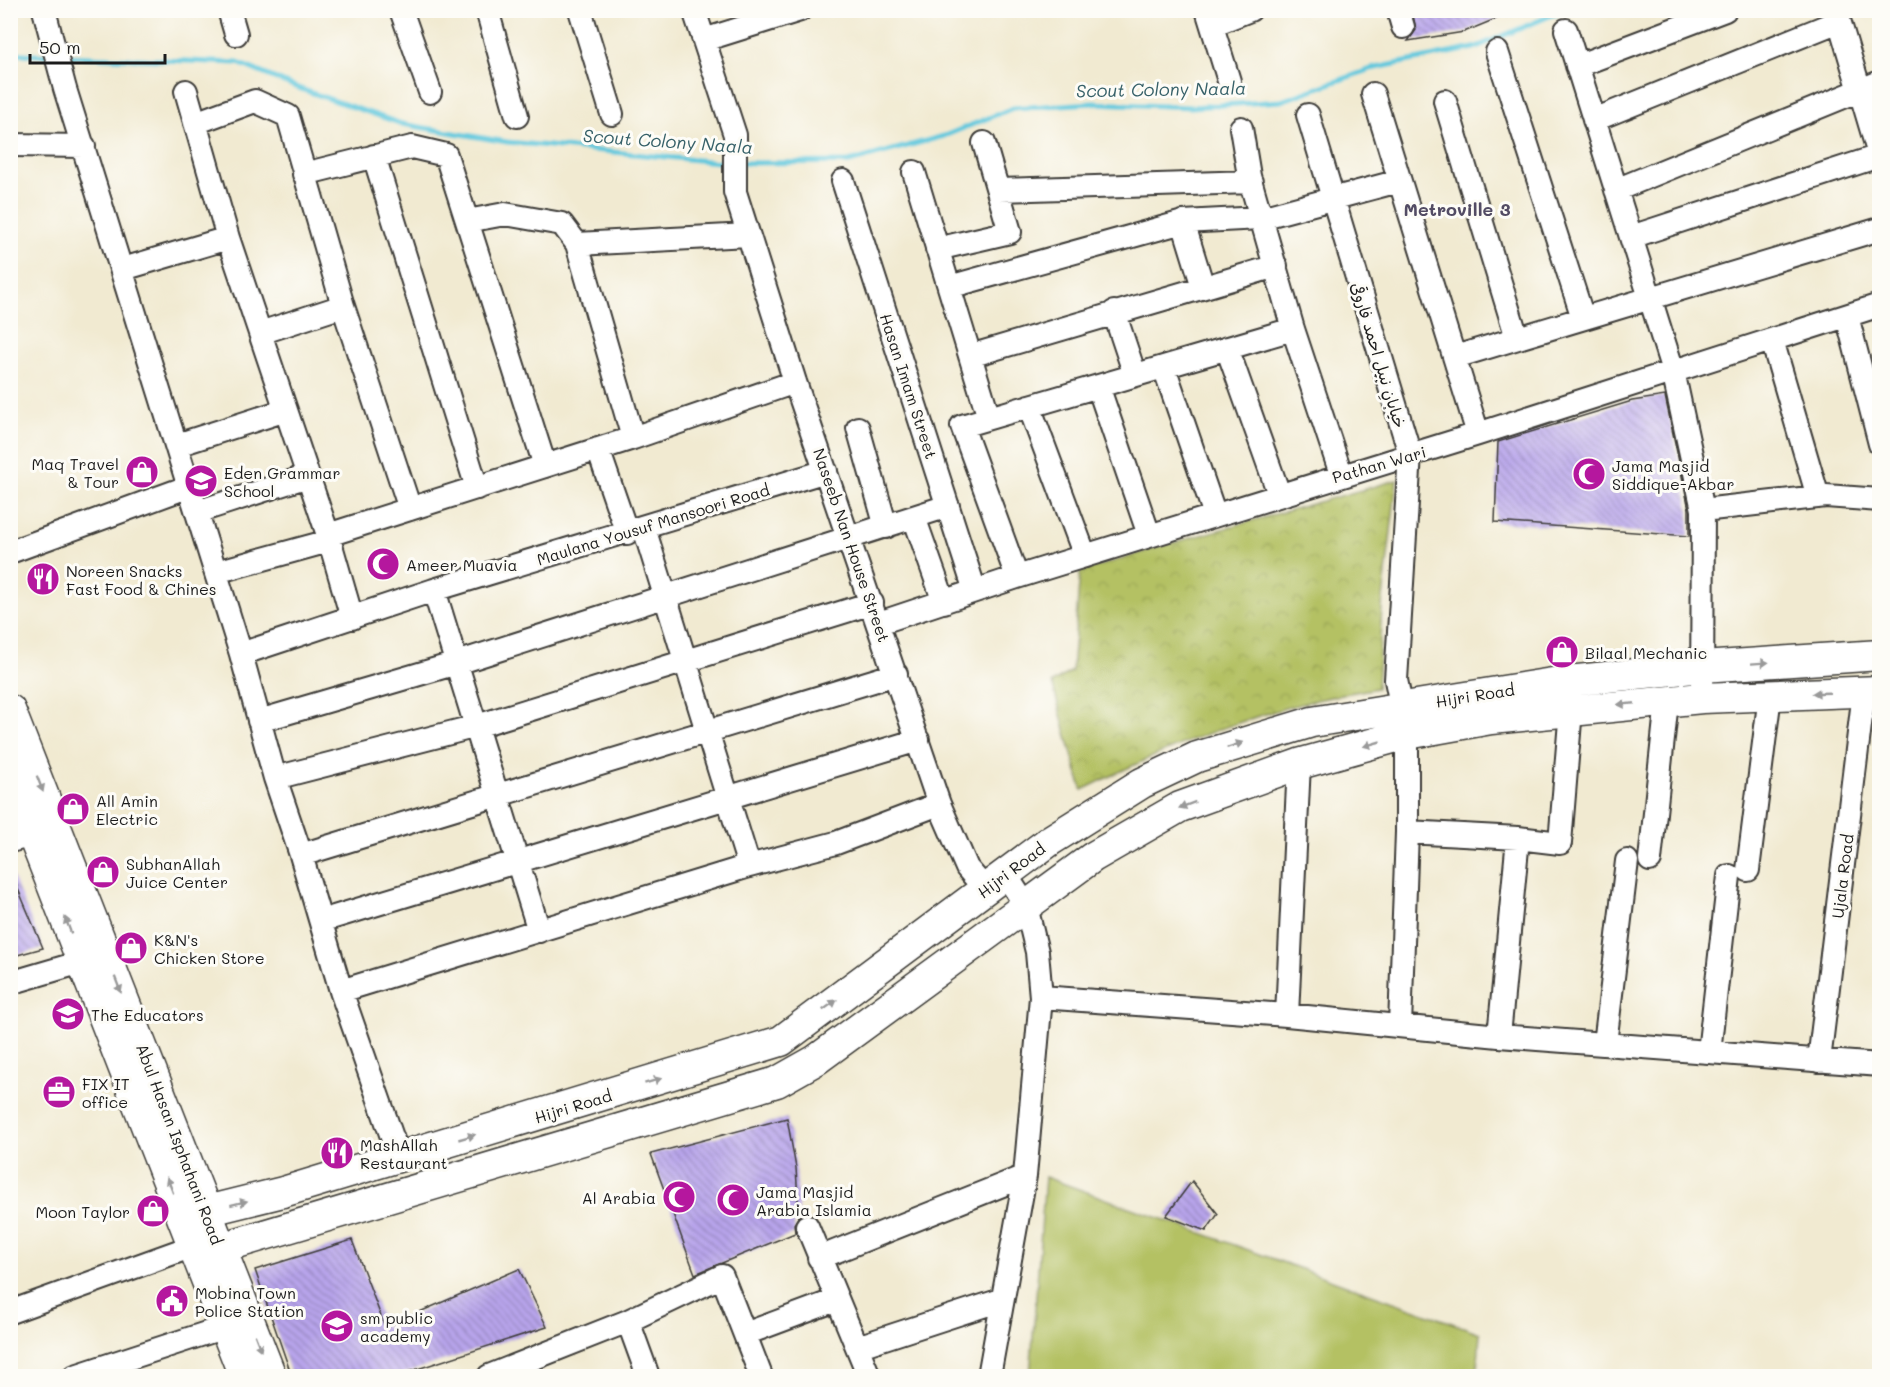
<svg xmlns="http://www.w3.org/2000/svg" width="1890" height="1387" font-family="Mali,'Playpen Sans Arabic',sans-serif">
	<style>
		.park { fill: url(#park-crowns); stroke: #686e40; stroke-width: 1.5 }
		.pitch { fill: #b4c163; stroke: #686e40; stroke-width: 1.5 }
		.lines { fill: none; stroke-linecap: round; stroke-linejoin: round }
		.stream { stroke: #60c8dd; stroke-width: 5 }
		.building { fill: url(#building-back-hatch) }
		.minor-casing { stroke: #3c3b37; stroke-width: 26 }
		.major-casing { stroke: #3c3b37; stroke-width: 33 }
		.minor { stroke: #fff; stroke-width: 22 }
		.major { stroke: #fff; stroke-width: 30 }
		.oneway { fill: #999 }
		.labels { text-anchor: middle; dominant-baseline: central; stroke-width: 6; stroke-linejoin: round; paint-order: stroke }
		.street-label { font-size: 16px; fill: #1c1c1c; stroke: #fdfcf7 }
		.poi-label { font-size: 16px; fill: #1c1c1c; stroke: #fdfcf7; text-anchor: start }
		.water-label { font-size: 18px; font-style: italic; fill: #376169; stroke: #fdfcf7 }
		.neighbourhood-label { font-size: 18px; font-weight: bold; fill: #534c64; stroke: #fdfcf7 }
	</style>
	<defs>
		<pattern id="park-crowns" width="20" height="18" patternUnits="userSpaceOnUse" patternTransform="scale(1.5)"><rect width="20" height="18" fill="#b4c163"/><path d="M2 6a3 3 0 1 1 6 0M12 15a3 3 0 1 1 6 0" fill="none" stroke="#9aa555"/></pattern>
		<pattern id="building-back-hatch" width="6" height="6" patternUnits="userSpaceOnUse" patternTransform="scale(1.5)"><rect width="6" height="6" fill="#b8a4eb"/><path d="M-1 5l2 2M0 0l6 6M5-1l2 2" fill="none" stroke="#9585be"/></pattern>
	</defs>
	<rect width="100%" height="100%" fill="#fdfcf7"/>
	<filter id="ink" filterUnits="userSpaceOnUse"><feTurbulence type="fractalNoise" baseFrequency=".0167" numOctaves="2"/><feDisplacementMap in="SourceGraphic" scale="12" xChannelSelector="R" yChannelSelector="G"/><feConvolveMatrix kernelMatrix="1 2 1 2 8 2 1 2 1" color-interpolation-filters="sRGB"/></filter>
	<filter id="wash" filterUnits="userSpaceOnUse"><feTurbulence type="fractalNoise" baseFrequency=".008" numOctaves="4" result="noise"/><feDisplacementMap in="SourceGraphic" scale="24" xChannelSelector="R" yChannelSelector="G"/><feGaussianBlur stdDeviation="1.35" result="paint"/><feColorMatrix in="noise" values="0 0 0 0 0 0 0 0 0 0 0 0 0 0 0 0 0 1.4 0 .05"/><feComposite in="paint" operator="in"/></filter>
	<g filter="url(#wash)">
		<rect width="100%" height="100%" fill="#f1ead1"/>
		<path class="park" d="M1397 480 1382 607 1377 688C1266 706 1181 741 1082 790L1052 683 1072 671 1080 572 1169 544Z"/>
		<path class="pitch" d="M1045 1177 1480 1333 1477 1376H1030Z"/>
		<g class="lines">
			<path class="stream" d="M10 53 50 56
				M62 56 238 63 298 88 402 124 507 142 729 163
				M741 163 849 162 944 136 1013 108 1093 103 1191 107 1281 101 1371 69 1474 48 1564 10"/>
		</g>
		<g id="blocks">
			<path class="building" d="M1412 10H1515V11L1464 32 1408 41 1416 30Z
				M1665 396 1689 509V536L1495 522 1498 442 1632 401Z
				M10 870 43 948 10 957Z
				M787 1118 796 1168 799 1216 794 1224 795 1233 695 1274 651 1154Z
				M1192 1181 1218 1214 1206 1231 1166 1216Z
				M352 1240 385 1327 519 1269 547 1327 402 1374 403 1377H292L255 1270Z"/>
		</g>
	</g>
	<g filter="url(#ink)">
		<use href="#blocks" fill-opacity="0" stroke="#3c3b37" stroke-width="1.5"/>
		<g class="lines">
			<defs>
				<path id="minor" d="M44 10 65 89 241 654 275 778 301 855 341 991 399 1157
					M229 10 236 34
					M401 10 430 92
					M487 10 517 116
					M580 10 612 114
					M694 10 735 135V192L795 382 939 804 967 868 986 890
					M1207 10 1229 81
					M1398 10 1403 27
					M1836 10 1880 158
					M1212 25 1250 10
					M1566 30 1673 371 1703 510 1702 698
					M704 40 800 10
					M1497 52 1583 318
					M1577 66 1725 10
					M186 91 228 238 328 535 352 618
					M1373 94 1478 434
					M1445 101 1517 338
					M1308 115 1410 454 1396 680 1407 734V832L1400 1026
					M1594 120 1839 21
					M195 123 255 101 288 116 343 306 410 509
					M1241 128 1249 176 1293 329 1341 474
					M10 145 84 146
					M374 156 477 488
					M914 172 989 418
					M304 174 412 147 446 155 545 466
					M843 181 975 591
					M998 190 1251 182
					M1616 190 1880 82
					M467 221 505 214 562 224 577 244
					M1183 222 1261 218 1399 181
					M1631 237 1879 156
					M937 249 1010 232 984 143
					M123 269 228 238
					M949 287 1183 222 1203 287
					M1114 312 1135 375
					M1847 316 1880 444
					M260 333 343 306
					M1772 340 1818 497
					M1227 348 1279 494
					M970 356 1276 266
					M1455 357 1880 229
					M1164 367 1215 515
					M1098 386 1149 535
					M1029 406 1085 556
					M858 428 886 527
					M633 438 577 244 748 235
					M177 445 286 410
					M598 449 627 533
					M1703 510 1826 496 1880 500
					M197 512 308 476
					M914 517 944 602
					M644 528 749 866
					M328 535 633 438 795 382
					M10 552 190 486
					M216 572 329 541
					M1017 577 962 426 1293 329
					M434 590 539 931
					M879 623 1017 577 1478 434 1880 305
					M241 654 434 590 826 471
					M259 721 457 663 948 506
					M275 778 477 726 872 603
					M1407 832 1518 838 1560 843 1571 709
					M10 841 33 835
					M301 855 896 674
					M1650 860 1667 701
					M1748 870 1770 695
					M321 921 918 740
					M10 983 95 958
					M341 991 749 866 836 843 939 804
					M1041 997 1287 1015 1499 1036 1880 1065
					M1287 1015 1299 764
					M1499 1036 1518 838
					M1605 1044 1627 861
					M1709 1052 1729 876
					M1819 1061 1864 692
					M807 1226 869 1376
					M819 1258 1025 1176
					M10 1312 193 1246
					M628 1321 648 1376
					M745 1334 836 1300
					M857 1347 1001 1300
					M75 1376 225 1327
					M489 1376 628 1321 722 1276 761 1376
					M989 1376 1025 1176 1041 997 1037 952 1026 906 1006 875"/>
				<path id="major" d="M10 710 271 1376
					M10 777 244 1376
					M182 1217 283 1192 781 1041 1051 840 1142 783 1197 757 1312 722 1559 682 1702 667 1880 655
					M197 1255 777 1082 816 1060 1093 857 1180 807 1299 764 1407 734 1491 719 1702 698 1880 691"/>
			</defs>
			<use href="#minor" class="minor-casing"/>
			<use href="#major" class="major-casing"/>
			<use href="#minor" class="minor"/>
			<use href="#major" class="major"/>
		</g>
		<defs><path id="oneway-solid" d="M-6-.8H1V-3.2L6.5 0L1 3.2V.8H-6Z" transform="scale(1.5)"/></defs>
		<g class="oneway">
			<use href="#oneway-solid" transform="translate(1760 663) rotate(-4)"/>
			<use href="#oneway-solid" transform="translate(1821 693) rotate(178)"/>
			<use href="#oneway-solid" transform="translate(1626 704) rotate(175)"/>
			<use href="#oneway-solid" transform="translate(1372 744) rotate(164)"/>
			<use href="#oneway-solid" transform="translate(1235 745) rotate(-18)"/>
			<use href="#oneway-solid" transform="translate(40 784) rotate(69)"/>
			<use href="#oneway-solid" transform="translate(1187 805) rotate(159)"/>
			<use href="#oneway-solid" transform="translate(68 925) rotate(-111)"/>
			<use href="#oneway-solid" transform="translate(118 985) rotate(69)"/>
			<use href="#oneway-solid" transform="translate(830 1005) rotate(-36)"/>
			<use href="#oneway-solid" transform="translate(653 1081) rotate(-17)"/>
			<use href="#oneway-solid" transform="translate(467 1137) rotate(-16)"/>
			<use href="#oneway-solid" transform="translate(170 1185) rotate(-111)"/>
			<use href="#oneway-solid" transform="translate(239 1203) rotate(-14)"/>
			<use href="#oneway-solid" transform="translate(258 1343) rotate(69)"/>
		</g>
	</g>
	<defs>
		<symbol id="shop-disc" viewBox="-11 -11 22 22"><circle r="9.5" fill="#b5179e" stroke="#fdfcf7"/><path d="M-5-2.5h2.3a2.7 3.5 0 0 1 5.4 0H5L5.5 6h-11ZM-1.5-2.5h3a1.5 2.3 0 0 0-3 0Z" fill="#fff"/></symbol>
		<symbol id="mosque-disc" viewBox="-11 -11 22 22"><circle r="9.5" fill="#b5179e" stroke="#fdfcf7"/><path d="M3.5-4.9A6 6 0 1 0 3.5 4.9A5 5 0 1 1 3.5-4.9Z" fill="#fff"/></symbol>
		<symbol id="school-disc" viewBox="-11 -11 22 22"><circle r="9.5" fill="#b5179e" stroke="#fdfcf7"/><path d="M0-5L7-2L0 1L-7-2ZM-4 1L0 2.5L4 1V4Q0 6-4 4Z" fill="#fff"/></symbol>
		<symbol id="restaurant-disc" viewBox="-11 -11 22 22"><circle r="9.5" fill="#b5179e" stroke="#fdfcf7"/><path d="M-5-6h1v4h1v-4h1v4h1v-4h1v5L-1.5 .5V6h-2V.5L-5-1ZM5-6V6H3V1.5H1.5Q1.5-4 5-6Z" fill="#fff"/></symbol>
		<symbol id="office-disc" viewBox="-11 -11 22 22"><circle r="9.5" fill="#b5179e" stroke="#fdfcf7"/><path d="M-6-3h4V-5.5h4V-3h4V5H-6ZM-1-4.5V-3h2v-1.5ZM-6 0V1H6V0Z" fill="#fff"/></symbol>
		<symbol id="civic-disc" viewBox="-11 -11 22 22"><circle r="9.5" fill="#b5179e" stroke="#fdfcf7"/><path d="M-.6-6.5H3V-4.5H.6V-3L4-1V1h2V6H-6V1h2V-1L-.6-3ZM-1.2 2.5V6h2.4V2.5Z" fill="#fff"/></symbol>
	</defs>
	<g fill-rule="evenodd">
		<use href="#shop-disc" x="123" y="453" width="38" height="38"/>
		<use href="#mosque-disc" x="1570" y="455" width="38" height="38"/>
		<use href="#school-disc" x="182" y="462" width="38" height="38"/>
		<use href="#mosque-disc" x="364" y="545" width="38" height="38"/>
		<use href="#restaurant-disc" x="24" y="560" width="38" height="38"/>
		<use href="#shop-disc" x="1543" y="633" width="38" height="38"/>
		<use href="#shop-disc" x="54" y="790" width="38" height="38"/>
		<use href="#shop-disc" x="84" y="853" width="38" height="38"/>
		<use href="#shop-disc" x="112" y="929" width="38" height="38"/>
		<use href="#school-disc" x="49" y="995" width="38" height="38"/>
		<use href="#office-disc" x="40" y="1073" width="38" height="38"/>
		<use href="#restaurant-disc" x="318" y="1134" width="38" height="38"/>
		<use href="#mosque-disc" x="660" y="1178" width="38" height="38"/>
		<use href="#mosque-disc" x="714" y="1181" width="38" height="38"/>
		<use href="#shop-disc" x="134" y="1192" width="38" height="38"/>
		<use href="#civic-disc" x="153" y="1282" width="38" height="38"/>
		<use href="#school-disc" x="318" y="1307" width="38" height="38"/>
	</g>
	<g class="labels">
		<g class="street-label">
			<text transform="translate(1379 355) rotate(73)">خیابانِ نبیل احمد فاروقی</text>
			<text transform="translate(909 386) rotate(72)">Hasan Imam Street</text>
			<text transform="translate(1379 464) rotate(-16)">Pathan Wari</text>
			<text transform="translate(653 524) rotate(-17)">Maulana Yousuf Mansoori Road</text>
			<text transform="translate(852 545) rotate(71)">Naseeb Nan House Street</text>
			<text transform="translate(1475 695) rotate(-9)">Hijri Road</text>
			<text transform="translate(1011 870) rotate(-37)">Hijri Road</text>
			<text transform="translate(1842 876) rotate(-83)">Ujala Road</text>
			<text transform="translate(573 1106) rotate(-17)">Hijri Road</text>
			<text transform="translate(180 1144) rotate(69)">Abul Hasan Isphahani Road</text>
		</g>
		<g class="poi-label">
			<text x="119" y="463" text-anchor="end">Maq Travel<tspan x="119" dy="18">&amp; Tour</tspan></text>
			<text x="1612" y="465">Jama Masjid<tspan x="1612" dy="18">Siddique-Akbar</tspan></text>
			<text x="224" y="472">Eden Grammar<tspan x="224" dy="18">School</tspan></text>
			<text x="406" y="564">Ameer Muavia</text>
			<text x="66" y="570">Noreen Snacks<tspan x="66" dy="18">Fast Food &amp; Chines</tspan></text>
			<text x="1585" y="652">Bilaal Mechanic</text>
			<text x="96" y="800">All Amin<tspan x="96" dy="18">Electric</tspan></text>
			<text x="126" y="863">SubhanAllah<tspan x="126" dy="18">Juice Center</tspan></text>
			<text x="154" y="939">K&amp;N's<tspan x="154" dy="18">Chicken Store</tspan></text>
			<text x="91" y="1014">The Educators</text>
			<text x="82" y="1083">FIX IT<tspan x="82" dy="18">office</tspan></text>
			<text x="360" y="1144">MashAllah<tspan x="360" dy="18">Restaurant</tspan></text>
			<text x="756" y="1191">Jama Masjid<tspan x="756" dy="18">Arabia Islamia</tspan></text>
			<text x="656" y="1197" text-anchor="end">Al Arabia</text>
			<text x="130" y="1211" text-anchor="end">Moon Taylor</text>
			<text x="195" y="1292">Mobina Town<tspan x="195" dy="18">Police Station</tspan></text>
			<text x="360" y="1317">sm public<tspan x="360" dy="18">academy</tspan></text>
		</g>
		<g class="water-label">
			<text transform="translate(1161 89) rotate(-1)">Scout Colony Naala</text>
			<text transform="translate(668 141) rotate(4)">Scout Colony Naala</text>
		</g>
		<g class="neighbourhood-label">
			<text x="1457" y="209">Metroville 3</text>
		</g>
	</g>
	<rect width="1890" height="1387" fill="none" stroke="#fdfcf7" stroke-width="36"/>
	<path d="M30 54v9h135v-9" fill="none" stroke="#1c1c1c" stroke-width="3"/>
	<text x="39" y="54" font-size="18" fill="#1c1c1c" stroke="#fdfcf7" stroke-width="4.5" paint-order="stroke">50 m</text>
</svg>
